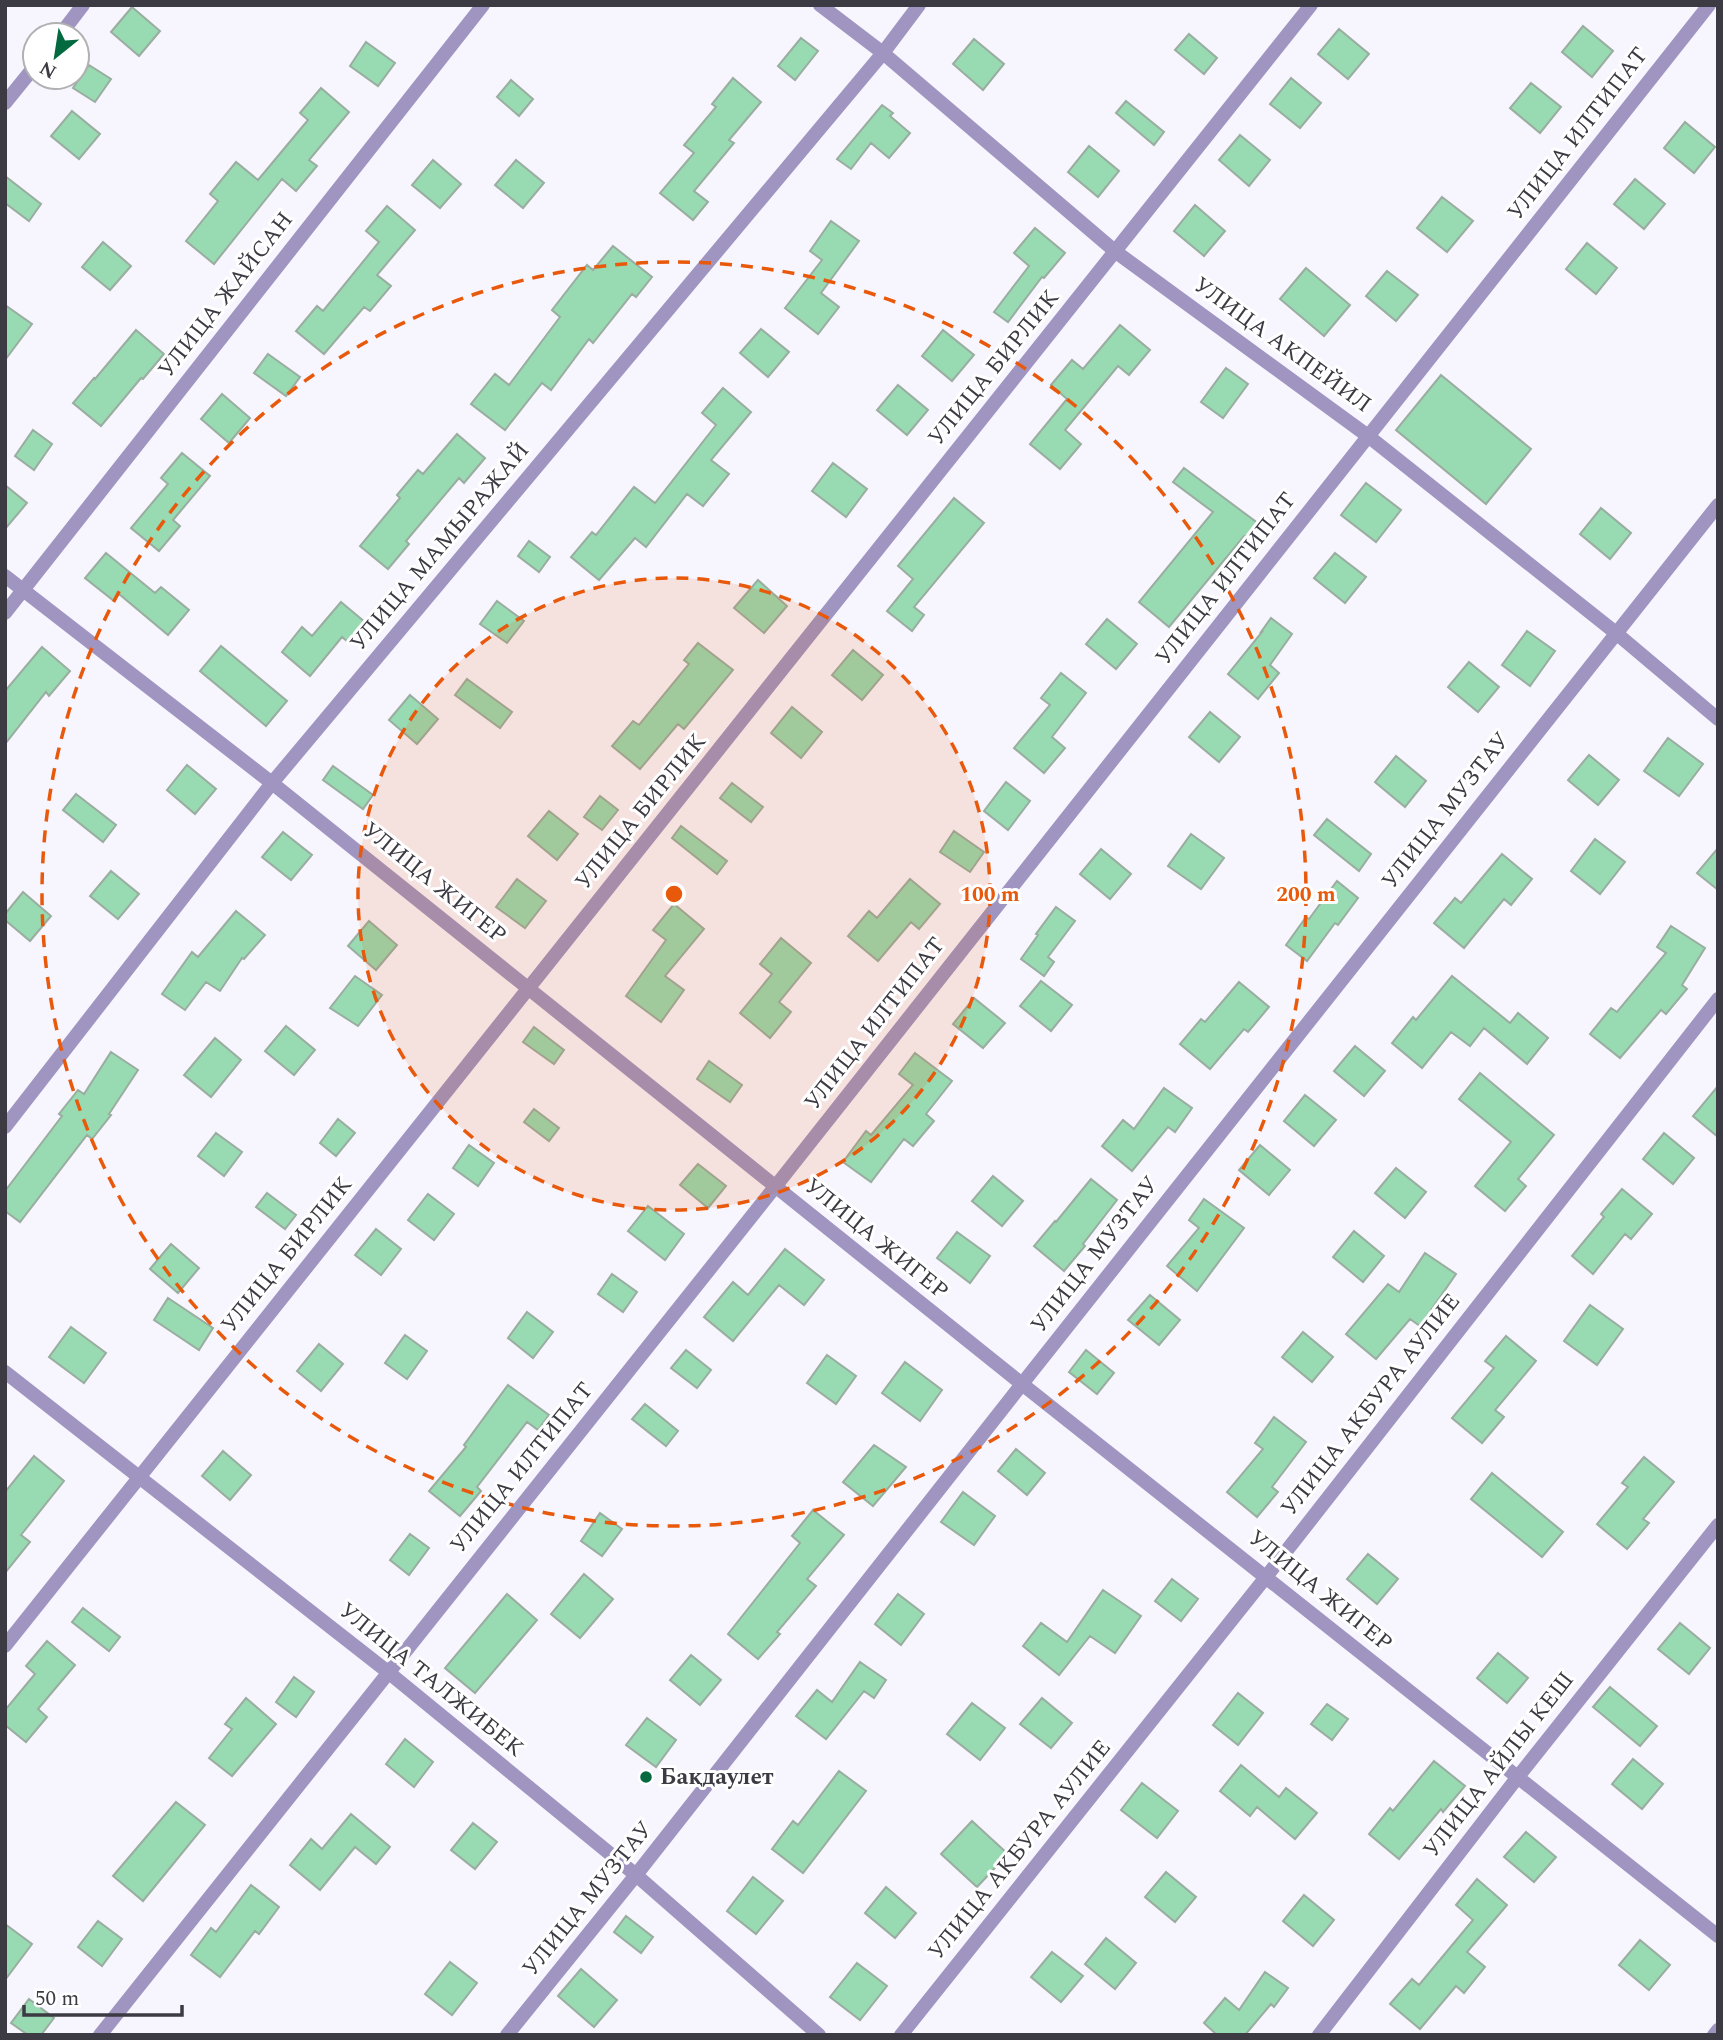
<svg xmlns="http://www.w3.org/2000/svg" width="1723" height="2040" font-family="Spectral,serif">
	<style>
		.building { fill: #98dab1; stroke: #99ada0; stroke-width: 2 }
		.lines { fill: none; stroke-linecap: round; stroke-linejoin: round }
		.minor { stroke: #a094c1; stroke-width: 14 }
		.ring { fill: none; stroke: #e8590c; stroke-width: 3.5; stroke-dasharray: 12 9 }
		.poi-dot { fill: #03693e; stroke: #fff; stroke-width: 2.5 }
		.labels { text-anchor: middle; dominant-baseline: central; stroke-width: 6; stroke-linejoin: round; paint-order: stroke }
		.street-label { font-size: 23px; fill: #3c3a42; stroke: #fff }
		.poi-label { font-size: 23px; font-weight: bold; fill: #3c3a42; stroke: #fff; text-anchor: start }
		.centre { fill: #e8590c; stroke: #fff; stroke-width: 3.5 }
		.ring-label { font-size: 21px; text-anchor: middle; font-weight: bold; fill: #e8590c; stroke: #fff; stroke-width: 6; stroke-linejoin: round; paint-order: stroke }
	</style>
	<rect width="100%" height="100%" fill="#f7f5fd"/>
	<path class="building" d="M132 7 160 31 139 56 111 32Z
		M1583 26 1613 51 1592 77 1562 52Z
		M1339 29 1369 54 1348 79 1318 54Z
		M1189 34 1217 58 1204 74 1175 50Z
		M801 38 818 51 795 80 778 66Z
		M974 39 1004 64 983 90 953 64Z
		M366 42 395 63 378 86 350 66Z
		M89 65 111 79 95 102 73 88Z
		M733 78 761 102 729 140 734 143 694 191 708 202 693 220 660 193 694 153 684 145 716 107 712 104Z
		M1291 78 1321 103 1300 128 1270 104Z
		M511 80 533 99 519 116 497 97Z
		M1531 83 1561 107 1540 133 1510 108Z
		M321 88 349 112 309 160 317 166 296 191 282 179 214 264 186 241 218 201 210 194 236 162 258 180 308 120 300 113Z
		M1126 101 1164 132 1154 145 1116 113Z
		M882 105 893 113 890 116 910 133 889 158 871 143 851 169 837 159Z
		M72 111 100 134 79 159 51 136Z
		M1685 122 1715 147 1694 173 1664 148Z
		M1240 135 1270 160 1249 186 1219 160Z
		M1089 146 1119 171 1098 197 1068 172Z
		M433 160 461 184 440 208 412 185Z
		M516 160 544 183 523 208 495 185Z
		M5 176 41 204 29 221 5 203Z
		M1635 179 1665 204 1644 229 1614 204Z
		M1442 197 1473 221 1447 252 1417 228Z
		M1195 205 1225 231 1204 256 1174 231Z
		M387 206 415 230 377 275 391 286 370 311 364 307 324 354 296 331 317 306 323 311 379 242 366 231Z
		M831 221 859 241 821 293 839 307 818 334 785 308 822 260 810 251Z
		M1035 228 1065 253 1044 278 1042 277 1008 322 994 312 1029 266 1014 253Z
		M103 242 131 266 110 290 82 267Z
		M1587 243 1617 268 1596 294 1566 269Z
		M613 246 652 277 636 297 632 294 593 343 589 339 551 390 542 383 505 430 471 404 495 374 509 385 560 317 552 310 587 265 593 270Z
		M1306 268 1350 305 1324 336 1280 299Z
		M1387 271 1418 295 1396 321 1366 296Z
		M5 305 32 324 5 360Z
		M1120 325 1150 350 1129 375 1118 366 1065 430 1081 444 1060 469 1030 444 1067 399 1051 385 1072 360 1083 369Z
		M761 329 789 352 768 377 740 353Z
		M136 330 164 354 143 379 141 378 101 426 73 403 94 378 95 379Z
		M943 330 974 355 952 381 922 356Z
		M268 354 300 377 286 396 254 373Z
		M1226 368 1248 384 1223 418 1201 402Z
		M1441 375 1531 449 1486 504 1396 430Z
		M898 385 928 410 907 435 877 410Z
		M723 388 751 412 711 460 729 474 703 506 687 494 646 547 635 538 599 580 571 557 592 532 596 535 634 487 655 503 716 425 702 413Z
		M222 394 250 418 229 443 201 419Z
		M33 430 52 444 34 470 15 456Z
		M457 434 485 458 464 483 459 478 406 541 409 544 388 569 360 546 400 498 397 495 418 470 423 474Z
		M182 453 210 476 173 520 180 526 159 551 131 528 168 484 161 478Z
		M833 463 867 489 846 517 812 491Z
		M1184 468 1259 524 1248 539 1244 536 1169 627 1139 602 1213 512 1173 482Z
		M1366 483 1401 510 1376 542 1341 515Z
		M5 485 27 503 5 529Z
		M954 498 984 523 914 607 924 615 912 631 887 611 913 579 898 566Z
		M1601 508 1631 533 1610 559 1580 534Z
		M529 541 550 557 539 572 518 556Z
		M106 553 155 593 161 587 189 610 168 635 119 594 114 601 85 578Z
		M1335 553 1366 577 1345 603 1314 578Z
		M758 580 787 606 764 633 734 608Z
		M497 601 524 621 507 643 480 624Z
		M341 602 365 622 348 642 342 637 310 676 282 652 302 627 312 636Z
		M1271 618 1292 634 1270 665 1279 673 1258 699 1228 674 1262 632H1261Z
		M1107 619 1137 644 1116 669 1086 644Z
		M1527 631 1555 651 1530 686 1502 665Z
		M698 643 733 670 684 729 678 724 640 769 612 746 633 721 639 725 689 664 684 660Z
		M221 646 287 701 266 726 200 671Z
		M42 647 70 671 49 696 46 692 5 744V691Z
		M853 650 883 675 862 700 832 675Z
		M1469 662 1499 687 1478 712 1448 687Z
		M1061 673 1086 693 1052 737 1065 748 1044 773 1014 748 1050 705 1041 698Z
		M467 679 512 712 500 728 455 695Z
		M410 695 438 719 417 744 389 720Z
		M792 707 822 732 801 758 771 733Z
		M1210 712 1240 737 1219 762 1189 737Z
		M1668 738 1703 764 1679 796 1644 771Z
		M1589 755 1619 780 1598 805 1568 780Z
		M1396 756 1426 781 1405 807 1375 782Z
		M187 765 216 789 195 814 167 790Z
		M333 766 373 795 363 809 323 780Z
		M1006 782 1030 801 1008 830 984 811Z
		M732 783 763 807 751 822 720 798Z
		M76 794 116 825 103 842 63 810Z
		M600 796 618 810 602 830 584 817Z
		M549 811 578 834 557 860 528 836Z
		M1327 819 1371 854 1359 871 1314 835Z
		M681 826 727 861 717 874 672 838Z
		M954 831 984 852 970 872 940 852Z
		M283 832 312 855 291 880 262 857Z
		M1191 834 1224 858 1201 889 1168 866Z
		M1595 839 1625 862 1600 894 1571 871Z
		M1718 848V890L1697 873Z
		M1101 849 1131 874 1110 899 1080 874Z
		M1502 854 1532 879 1511 905 1504 899 1464 948 1434 923 1455 898 1461 903Z
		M111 871 139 894 118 919 90 896Z
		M517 879 546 901 525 928 496 907Z
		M910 879 940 904 919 929 911 922 878 961 848 936 869 911 877 918Z
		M1337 881 1358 898 1338 925 1335 923 1307 961 1286 945 1306 917 1309 919Z
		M23 892 51 916 30 941 5 920V914Z
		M674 904 704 929 665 976 684 990 661 1022 626 996 666 940 653 930Z
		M1056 907 1075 921 1048 957 1054 962 1044 976 1021 959 1038 935 1036 934Z
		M236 911 265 935 244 959 242 958 220 991 206 982 185 1010 162 994 192 952 198 957Z
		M369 921 397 945 376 970 348 946Z
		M1671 926 1705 948 1682 985 1687 989 1666 1014 1661 1010 1620 1058 1590 1034 1611 1008 1617 1012 1666 953 1657 947Z
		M781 938 811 963 779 1002 791 1012 770 1038 740 1013 772 974 760 964Z
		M355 976 382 995 358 1026 330 1008Z
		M1452 976 1510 1023 1518 1013 1548 1038 1527 1064 1484 1028 1470 1046 1451 1032 1422 1068 1392 1043 1413 1017 1416 1020Z
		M1041 981 1072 1005 1051 1031 1020 1006Z
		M1239 982 1269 1007 1248 1032 1244 1029 1210 1069 1180 1044 1201 1019 1205 1022Z
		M974 998 1005 1023 983 1048 953 1024Z
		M286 1026 315 1050 294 1075 265 1051Z
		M534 1027 564 1050 554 1064 523 1042Z
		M215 1038 241 1060 211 1097 184 1075Z
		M1355 1046 1385 1071 1364 1096 1334 1071Z
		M111 1052 138 1070 109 1114 111 1115 92 1139 87 1135 20 1222 5 1211V1191L62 1116 59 1114 78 1090 84 1094Z
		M915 1053 952 1081 926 1114 934 1121 913 1146 904 1139 871 1182 843 1162 866 1131 871 1135 913 1085 899 1074Z
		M709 1061 742 1085 730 1102 697 1079Z
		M1480 1073 1554 1135 1518 1179 1526 1186 1505 1211 1475 1186 1511 1142 1459 1099Z
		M1718 1086V1137L1693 1116Z
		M1164 1088 1192 1108 1175 1132 1168 1127 1132 1171 1102 1146 1123 1120 1134 1129Z
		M1305 1095 1336 1120 1314 1146 1284 1121Z
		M534 1109 559 1128 549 1141 524 1122Z
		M338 1119 355 1133 336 1156 320 1143Z
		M216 1133 242 1152 224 1176 198 1156Z
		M1664 1133 1694 1158 1673 1184 1643 1159Z
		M469 1145 494 1163 478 1186 453 1168Z
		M1260 1145 1290 1170 1269 1195 1239 1170Z
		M698 1164 726 1186 708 1208 680 1185Z
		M1396 1168 1426 1192 1405 1218 1375 1193Z
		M993 1176 1023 1201 1002 1226 972 1201Z
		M1091 1179 1117 1200 1083 1244 1085 1246 1064 1271 1034 1246 1055 1221 1056 1222Z
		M1622 1189 1652 1214 1631 1239 1625 1234 1593 1274 1572 1256 1604 1217 1601 1214Z
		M267 1193 296 1215 285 1229 256 1207Z
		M428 1194 454 1214 434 1240 408 1220Z
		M1204 1199 1244 1228 1197 1291 1167 1266 1199 1228 1189 1220Z
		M648 1206 684 1234 665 1260 628 1231Z
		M376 1229 401 1249 381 1275 355 1255Z
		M1354 1231 1384 1256 1363 1282 1333 1257Z
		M957 1232 990 1256 970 1283 937 1258Z
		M171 1244 199 1268 178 1293 150 1269Z
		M785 1249 824 1280 804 1305 779 1285 733 1341 704 1317 733 1282 748 1295Z
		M1425 1253 1456 1274 1420 1326 1410 1319 1376 1359 1346 1334 1388 1284 1399 1292Z
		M612 1274 637 1292 623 1312 598 1294Z
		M1150 1295 1180 1320 1159 1345 1128 1320Z
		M168 1298 213 1328 199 1350 154 1320Z
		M1590 1305 1623 1329 1597 1365 1564 1341Z
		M527 1312 553 1332 533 1358 508 1338Z
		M71 1327 106 1353 84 1383 49 1357Z
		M1303 1332 1333 1357 1312 1382 1282 1357Z
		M405 1335 427 1351 407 1379 385 1363Z
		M1506 1336 1536 1361 1495 1410 1504 1417 1482 1443 1452 1418 1494 1368 1485 1361Z
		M319 1344 343 1364 321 1391 297 1371Z
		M686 1350 711 1370 697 1388 671 1368Z
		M1086 1350 1114 1373 1097 1394 1069 1372Z
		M827 1355 856 1376 836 1404 807 1383Z
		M905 1362 942 1390 920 1421 882 1393Z
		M508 1385 549 1415 538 1430 527 1422 477 1487 481 1491 460 1516 429 1491 466 1447 464 1445Z
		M645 1404 678 1431 666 1446 632 1419Z
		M1274 1417 1306 1442 1272 1487 1278 1492 1257 1517 1227 1492 1263 1449 1255 1443Z
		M874 1445 906 1467 873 1506 843 1482Z
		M1016 1449 1045 1473 1027 1495 998 1471Z
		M223 1451 251 1475 230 1500 202 1476Z
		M34 1456 64 1481 21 1535 30 1542 5 1573V1492Z
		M1644 1457 1674 1482 1643 1519 1649 1523 1627 1549 1597 1524 1628 1487 1622 1483Z
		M1492 1473 1563 1532 1542 1557 1471 1499Z
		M963 1492 995 1516 974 1545 941 1522Z
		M813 1510 844 1535 807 1579 816 1586 777 1632 780 1634 758 1659 728 1634 800 1543 792 1536Z
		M600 1513 622 1529 602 1556 581 1541Z
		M410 1534 429 1548 409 1575 390 1560Z
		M1368 1554 1398 1579 1377 1604 1347 1579Z
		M584 1574 613 1599 580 1638 551 1614Z
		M1172 1579 1198 1599 1181 1621 1155 1601Z
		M1103 1590 1141 1616 1115 1653 1090 1636 1059 1675 1023 1646 1041 1623 1067 1642Z
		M507 1594 537 1620 475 1693 445 1668Z
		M898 1594 924 1614 901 1645 875 1624Z
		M83 1608 120 1637 109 1651 72 1622Z
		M1680 1623 1710 1648 1689 1674 1658 1649Z
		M47 1641 75 1665 38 1709 47 1717 26 1742 5 1725V1710L35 1674 26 1666Z
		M1498 1653 1528 1678 1507 1703 1477 1678Z
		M691 1655 721 1680 700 1705 670 1680Z
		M860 1662 886 1680 874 1698 864 1691 826 1739 796 1716 817 1690 832 1702Z
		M294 1677 314 1692 296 1717 276 1702Z
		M1610 1687 1657 1726 1640 1746 1593 1707Z
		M1238 1693 1263 1713 1238 1745 1213 1725Z
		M246 1698 276 1724 232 1776 209 1758 232 1729 225 1724Z
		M1042 1698 1072 1723 1051 1748 1020 1724Z
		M972 1703 1005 1728 980 1760 947 1734Z
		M1327 1704 1348 1719 1332 1740 1311 1724Z
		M647 1718 676 1740 656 1767 626 1745Z
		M405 1739 433 1762 414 1787 386 1764Z
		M1633 1759 1663 1784 1642 1809 1612 1784Z
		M1434 1761 1465 1786 1443 1812 1441 1809 1399 1859 1369 1834 1390 1808 1393 1811Z
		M1241 1765 1279 1797 1286 1788 1317 1813 1295 1839 1257 1807 1250 1816 1220 1791Z
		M839 1771 866 1791 803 1873 772 1849 793 1821 798 1825Z
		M1142 1783 1178 1811 1157 1838 1121 1810Z
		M176 1802 205 1825 143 1901 113 1876Z
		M351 1814 390 1847 376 1864 355 1847 320 1890 290 1865 311 1839 322 1849Z
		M972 1821 1008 1854 977 1887 941 1854Z
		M473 1823 497 1842 475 1869 451 1850Z
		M1526 1832 1556 1857 1534 1882 1504 1857Z
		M1166 1872 1196 1897 1175 1922 1145 1897Z
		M753 1877 783 1901 756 1934 727 1911Z
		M1477 1879 1507 1905 1467 1952 1485 1967 1464 1993 1456 1986 1420 2029 1390 2004 1412 1979 1419 1985 1473 1920 1456 1905Z
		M251 1885 279 1907 259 1934 255 1931 220 1977 191 1955 211 1928 216 1932Z
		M886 1887 916 1913 895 1938 865 1913Z
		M1304 1895 1334 1920 1313 1946 1283 1921Z
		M626 1916 653 1937 641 1953 614 1932Z
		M98 1921 122 1939 102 1966 78 1947Z
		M5 1924 32 1944 5 1980Z
		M1106 1938 1136 1963 1115 1989 1085 1964Z
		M1640 1940 1670 1965 1649 1990 1619 1965Z
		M1052 1952 1083 1976 1061 2002 1031 1977Z
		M450 1962 477 1983 452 2015 425 1994Z
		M857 1963 887 1986 860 2020 830 1997Z
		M581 1969 617 2000 594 2027 558 1996Z
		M1265 1972 1288 1988 1274 2007 1271 2004 1245 2035H1217L1204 2023 1225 1998 1239 2010Z
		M29 1999 54 2018 41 2035H28L11 2023Z"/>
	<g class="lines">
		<path class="minor" d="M820 5 883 53 1116 252 1368 436 1616 633 1718 719
			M60 35 83 5
			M5 103 35 66
			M5 576 272 783 1022 1384 1718 1936
			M5 613 483 5
			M5 1127 272 783 883 53 919 5
			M5 1372 388 1672 636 1875 819 2035
			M5 1646 1311 5
			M100 2035 775 1187 1709 5
			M507 2035 636 1875 1022 1384 1718 505
			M901 2035 1266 1577 1718 999
			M1319 2035 1517 1778 1718 1525
			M1714 2035 1718 2030"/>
	</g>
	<circle cx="674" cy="894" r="316" fill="#e8590c" fill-opacity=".12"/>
	<g class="ring">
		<circle cx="674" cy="894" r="316"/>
		<circle cx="674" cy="894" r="632"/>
	</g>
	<circle class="poi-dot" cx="646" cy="1777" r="7"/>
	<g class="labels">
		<g class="street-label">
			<text transform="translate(1578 134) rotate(-52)">УЛИЦА ИЛТИПАТ</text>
			<text transform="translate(226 295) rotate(-52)">УЛИЦА ЖАЙСАН</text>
			<text transform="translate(1282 345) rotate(36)">УЛИЦА АКПЕЙИЛ</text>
			<text transform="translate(994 368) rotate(-51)">УЛИЦА БИРЛИК</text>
			<text transform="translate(440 547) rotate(-50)">УЛИЦА МАМЫРАЖАЙ</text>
			<text transform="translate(1226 579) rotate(-52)">УЛИЦА ИЛТИПАТ</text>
			<text transform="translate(1446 811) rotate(-52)">УЛИЦА МУЗТАУ</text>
			<text transform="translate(641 812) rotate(-51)">УЛИЦА БИРЛИК</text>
			<text transform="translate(434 883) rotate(39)">УЛИЦА ЖИГЕР</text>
			<text transform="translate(875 1024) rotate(-52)">УЛИЦА ИЛТИПАТ</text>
			<text transform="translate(876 1239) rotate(39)">УЛИЦА ЖИГЕР</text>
			<text transform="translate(287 1255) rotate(-51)">УЛИЦА БИРЛИК</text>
			<text transform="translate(1095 1255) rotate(-52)">УЛИЦА МУЗТАУ</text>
			<text transform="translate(1371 1405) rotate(-52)">УЛИЦА АКБУРА АУЛИЕ</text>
			<text transform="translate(522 1468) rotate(-51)">УЛИЦА ИЛТИПАТ</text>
			<text transform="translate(1320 1591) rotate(39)">УЛИЦА ЖИГЕР</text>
			<text transform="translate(431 1680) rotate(39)">УЛИЦА ТАЛЖИБЕК</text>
			<text transform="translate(1499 1765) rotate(-52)">УЛИЦА АЙЛЫ КЕШ</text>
			<text transform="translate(1020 1850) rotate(-51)">УЛИЦА АКБУРА АУЛИЕ</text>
			<text transform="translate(588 1899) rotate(-51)">УЛИЦА МУЗТАУ</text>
		</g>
		<g class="poi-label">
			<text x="660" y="1777">Бақдаулет</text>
		</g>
	</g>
	<circle cx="674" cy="894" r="10" class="centre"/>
	<g class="ring-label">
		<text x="990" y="901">100 m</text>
		<text x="1306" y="901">200 m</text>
	</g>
	<rect width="1723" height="2040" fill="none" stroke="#3c3a42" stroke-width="14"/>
	<g transform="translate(56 56) rotate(210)"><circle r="33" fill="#ffffff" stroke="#b1b0b3" stroke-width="2"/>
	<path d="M0-5L12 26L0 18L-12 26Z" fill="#03693e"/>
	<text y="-10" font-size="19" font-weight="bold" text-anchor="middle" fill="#3c3a42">N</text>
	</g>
	<path d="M24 2005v10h158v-10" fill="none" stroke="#3c3a42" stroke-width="3.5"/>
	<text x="35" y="2005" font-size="21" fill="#3c3a42" stroke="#ffffff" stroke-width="5" paint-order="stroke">50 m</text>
</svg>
